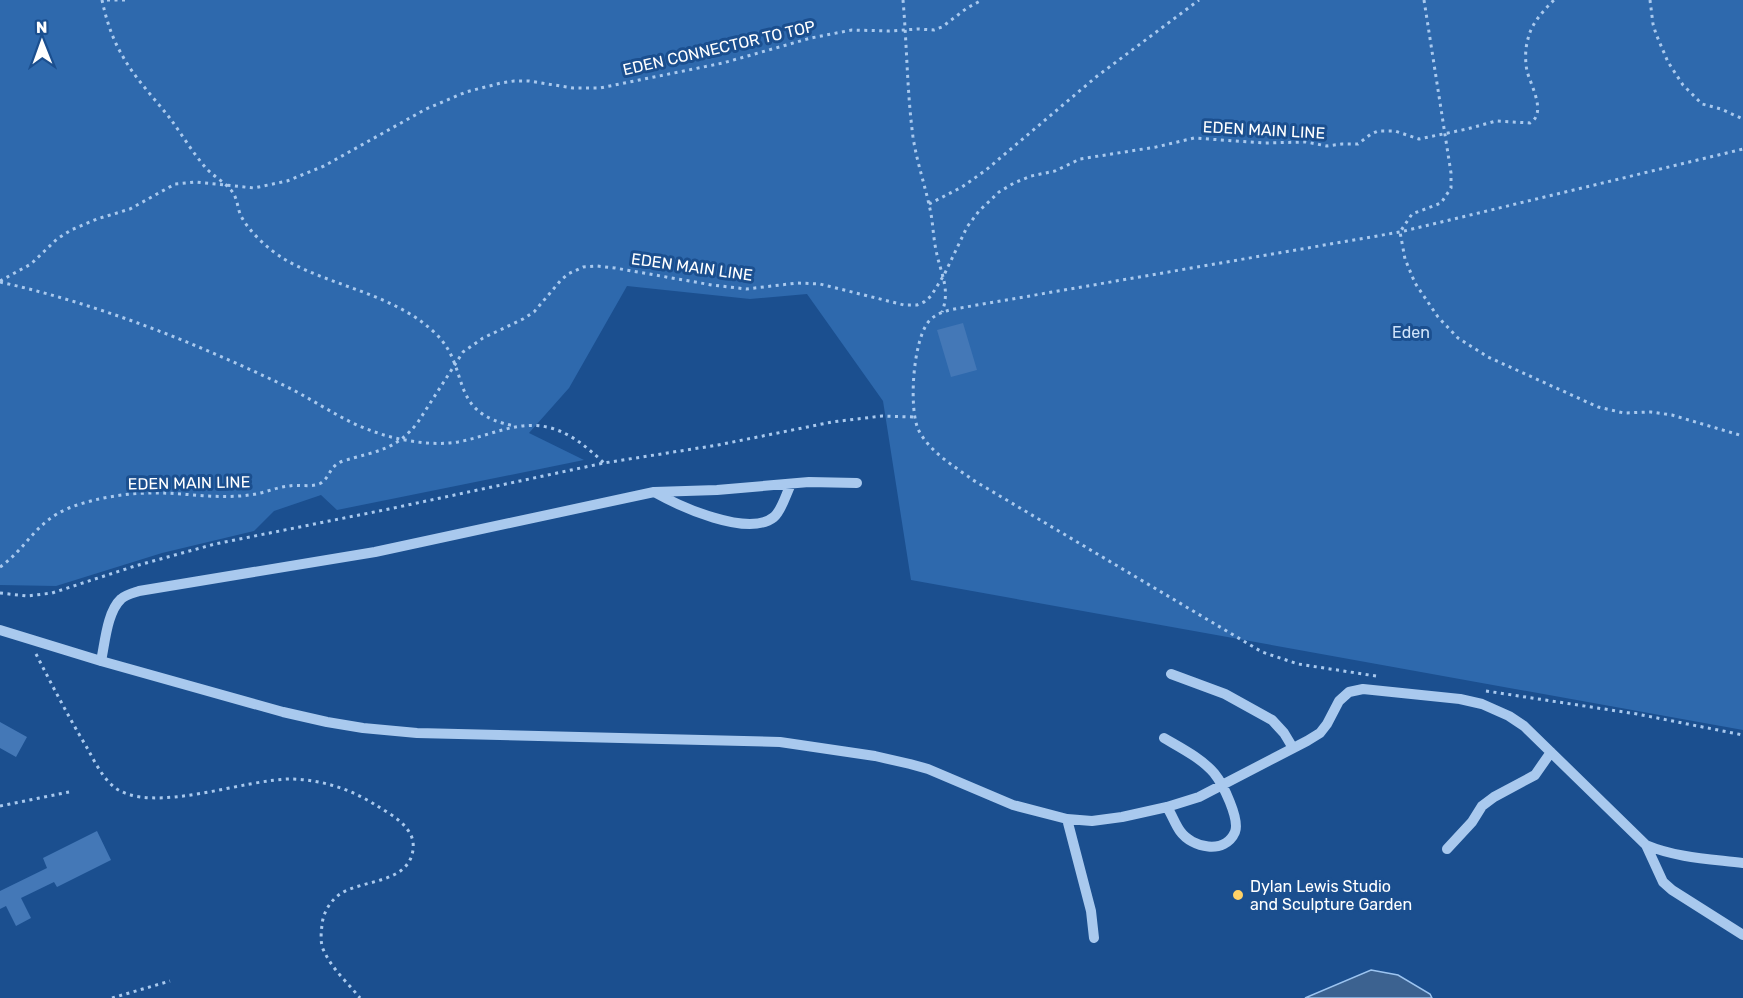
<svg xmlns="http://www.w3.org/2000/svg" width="1743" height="998" font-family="Rubik,sans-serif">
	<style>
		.green { fill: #2e69ad }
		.water { fill: #3c6290; stroke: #9cc4f0; stroke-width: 1.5 }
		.building { fill: #4478b7 }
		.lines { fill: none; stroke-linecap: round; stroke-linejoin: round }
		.path { stroke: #a9c9ee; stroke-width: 3; stroke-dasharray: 3 4.5; stroke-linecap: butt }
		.minor { stroke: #a9c9ee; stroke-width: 10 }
		.poi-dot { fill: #ffd166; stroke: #1b4f8f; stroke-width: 2 }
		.labels { text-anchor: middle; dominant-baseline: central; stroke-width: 6; stroke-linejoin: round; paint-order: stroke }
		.street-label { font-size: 16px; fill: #fff; stroke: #1b4f8f }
		.park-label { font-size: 16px; fill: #cfe3fa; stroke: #1b4f8f }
		.poi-label { font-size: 16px; fill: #fff; stroke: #1b4f8f; text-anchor: start }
	</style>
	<rect width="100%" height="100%" fill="#1b4f8f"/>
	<path class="green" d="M0 0H1743V730L911 580 883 401 807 294 750 299 627 286 569 388 529 433 584 460 337 510 321 495 274 511 254 531 162 553 56 586 0 585Z"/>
	<path class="water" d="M1371 970 1398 975 1430 994 1432 998H1305Z"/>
	<path class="building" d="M963 323 977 370 951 377 937 330Z
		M0 722 27 737 16 757 0 748Z
		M97 831 111 860 57 887 54 882 21 898 31 918 16 926 6 906 0 909V891L47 868 43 858Z"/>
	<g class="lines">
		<path class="path" d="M102 0C106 19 112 38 122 55 134 77 153 97 169 117 181 133 192 152 206 168 213 176 223 181 230 189 237 196 237 205 240 214 248 231 268 249 284 259 332 287 392 293 434 332 473 368 445 413 515 426
			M107 0H126
			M903 0C907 46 907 92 913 137 917 163 925 185 930 209 933 222 933 236 936 250 940 272 951 289 942 312
			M1424 0 1451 173V188L1441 203 1412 214 1400 232 1405 259 1415 283 1438 317 1458 338 1488 357 1598 407 1624 413 1651 412 1672 415 1743 436
			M1650 0 1653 24 1656 34 1668 62 1683 85 1702 104 1721 109 1743 119
			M929 204 962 187 986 170 1096 77 1199 0
			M0 281 31 264 57 239 71 230 97 219 130 209 175 184 195 182 254 188 287 181 324 166 426 109 466 92 501 83 514 81H529L573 88H600L723 63 811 38 852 30 889 31 918 29 934 30 942 27 967 8 982 0
			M0 282C98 304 191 341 281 384 307 396 331 413 357 425 371 431 385 436 400 439 419 443 439 445 458 442 490 436 519 419 551 428 572 434 588 448 604 463
			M0 567C27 548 35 522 69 508 97 497 132 492 163 493 191 494 221 499 249 495 263 494 276 487 289 486 299 484 312 488 321 483 331 476 329 466 343 461 375 451 396 451 418 422L463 352 483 338 523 319 534 312 561 280 568 274 583 267 597 266 615 268 712 285 746 289 797 283 820 284 904 305H917L924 302 931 296 944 275 967 227 979 211 999 192 1014 183 1031 176 1055 171 1080 159 1156 147 1194 138 1264 143 1306 142 1327 146 1342 144H1358L1371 134 1378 131H1395L1419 139 1467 129 1496 121 1530 123C1547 113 1531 86 1527 71 1525 61 1525 49 1528 39 1531 24 1543 11 1554 0
			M0 593 27 596 52 593 135 566 215 544 389 509 604 463 718 445 832 422 882 416 914 417
			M36 654C52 685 68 716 86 746 94 760 101 776 114 787 152 816 246 778 293 779 322 780 350 789 374 804 385 811 399 818 407 829 412 835 414 842 413 850 408 884 363 879 340 894 330 901 323 913 322 925 321 933 320 944 324 951 332 969 348 983 360 998
			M1376 676 1298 664 1262 652 973 480C954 466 931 453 919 431 908 410 913 337 930 320 938 312 949 310 960 308L1400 232 1743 149
			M1486 691 1637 714 1743 735
			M0 806 69 792
			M112 998 170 981"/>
		<path class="minor" d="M654 492C679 506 748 538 774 517 782 510 786 494 791 484
			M0 630 101 661 283 712 327 722 363 728 417 733 780 742 875 756 910 764 928 769 1013 805 1067 819 1092 821 1122 817 1167 807 1199 797 1307 741 1320 733 1327 724 1339 701 1349 692 1363 689 1460 699 1482 704 1509 716 1524 726 1646 845C1677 858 1711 859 1743 863
			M101 661C105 643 107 612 121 599 125 595 133 593 139 591L375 552 654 492 717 490 809 482 857 483
			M1171 674 1225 694 1272 720 1284 733 1293 748
			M1164 738C1181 748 1201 758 1214 773 1223 784 1240 819 1235 832 1225 855 1192 848 1180 831 1175 824 1172 815 1167 807
			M1067 819 1091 911 1094 938
			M1646 845 1663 882 1672 890 1743 935
			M1447 849 1472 822 1482 806 1494 797 1535 775 1551 752"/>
	</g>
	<circle class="poi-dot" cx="1238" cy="895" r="6"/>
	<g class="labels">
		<g class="street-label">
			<text transform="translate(719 48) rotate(-13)">EDEN CONNECTOR TO TOP</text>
			<text transform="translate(1264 130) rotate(3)">EDEN MAIN LINE</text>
			<text transform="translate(692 267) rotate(8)">EDEN MAIN LINE</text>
			<text transform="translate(189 483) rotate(-1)">EDEN MAIN LINE</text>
		</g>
		<g class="park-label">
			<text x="1411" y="332">Eden</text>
		</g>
		<g class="poi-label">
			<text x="1250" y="886">Dylan Lewis Studio<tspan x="1250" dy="18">and Sculpture Garden</tspan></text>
		</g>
	</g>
	<g transform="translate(42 42) rotate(359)" stroke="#1b4f8f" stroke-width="4.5" paint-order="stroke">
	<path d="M0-4.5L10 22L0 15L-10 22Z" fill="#ffffff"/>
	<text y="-9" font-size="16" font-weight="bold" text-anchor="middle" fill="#ffffff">N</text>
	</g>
</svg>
